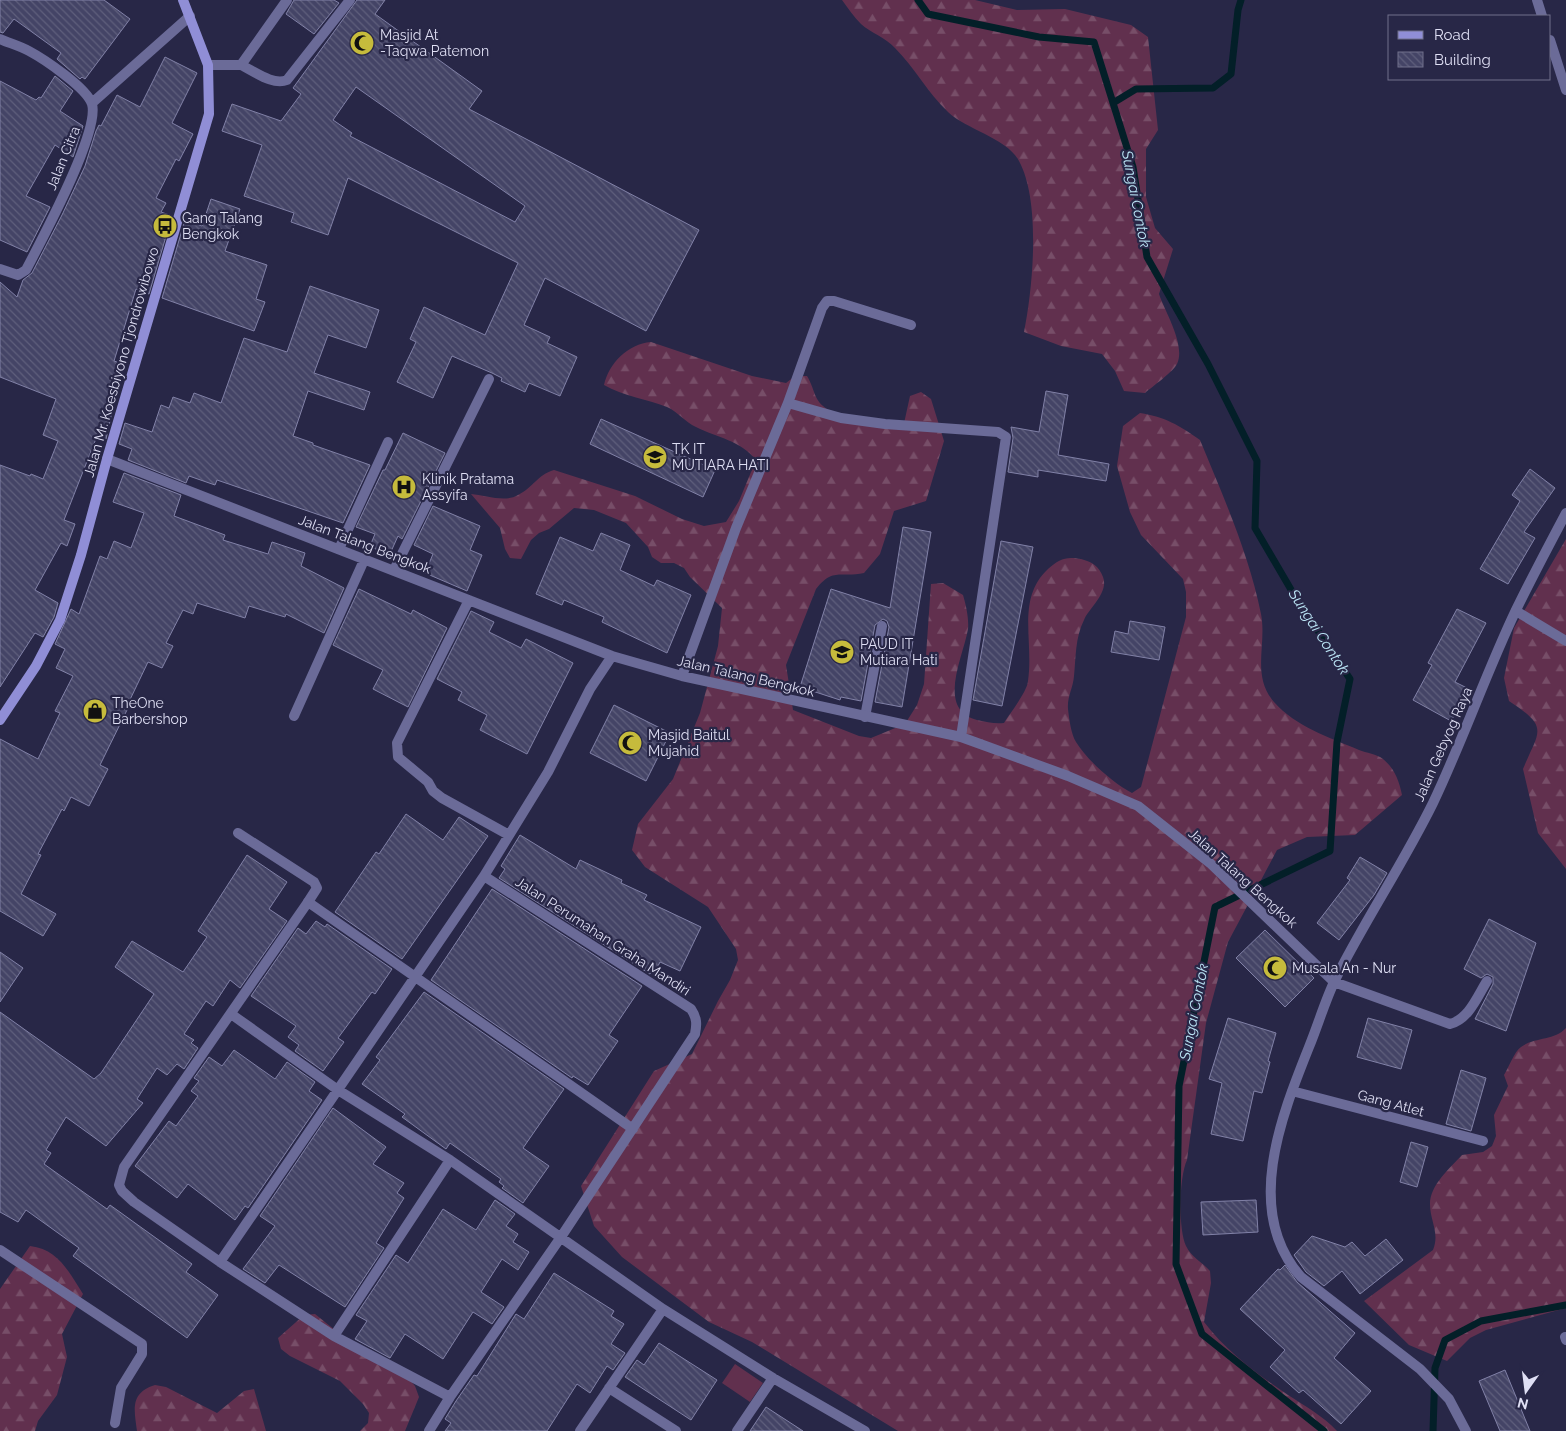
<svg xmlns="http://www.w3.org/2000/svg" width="1566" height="1431" font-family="Raleway,sans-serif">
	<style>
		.forest { fill: url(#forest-firs) }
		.garden { fill: #61304e }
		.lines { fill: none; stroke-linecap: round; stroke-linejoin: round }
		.stream { stroke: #031f28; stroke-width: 7 }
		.building { fill: url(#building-back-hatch); stroke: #8181a7; fill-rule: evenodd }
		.lane { stroke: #6b6b98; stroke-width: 10 }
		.street { stroke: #6b6b98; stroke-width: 10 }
		.secondary { stroke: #908ed6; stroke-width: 10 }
		.labels { text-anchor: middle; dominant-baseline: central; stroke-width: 4.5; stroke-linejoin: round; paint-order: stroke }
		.poi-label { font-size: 14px; fill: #dfdff4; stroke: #282747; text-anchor: start }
		.street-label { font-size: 14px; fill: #dfdff4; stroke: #282747 }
		.water-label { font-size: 15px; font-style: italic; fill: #bae4f5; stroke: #282747 }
	</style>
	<defs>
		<pattern id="forest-firs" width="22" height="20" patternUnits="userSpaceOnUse" patternTransform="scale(1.25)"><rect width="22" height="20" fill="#61304e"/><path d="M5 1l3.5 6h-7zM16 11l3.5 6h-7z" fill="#774e68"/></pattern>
		<pattern id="building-back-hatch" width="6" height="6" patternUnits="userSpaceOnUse" patternTransform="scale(1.25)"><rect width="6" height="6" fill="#446"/><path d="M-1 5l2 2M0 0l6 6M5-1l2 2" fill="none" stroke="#5f5f7c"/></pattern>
	</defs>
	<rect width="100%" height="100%" fill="#282747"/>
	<path class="forest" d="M842 0H975L1017 10 1065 9 1131 25 1148 37 1158 130 1146 149V197L1155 228 1173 249 1159 294C1165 312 1186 345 1177 364 1173 372 1153 386 1145 393L1124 391 1115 371 1102 354 1061 346 1024 332C1033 288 1041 201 1019 161 1007 138 967 130 948 112 928 93 914 67 895 48 885 37 871 33 861 24 854 17 848 8 842 0Z
		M651 342 752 376 786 383 795 376H807C817 393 812 401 832 412L903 428 910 396 921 392 931 399 944 441 926 501 894 511 880 554 864 573C841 578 833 567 816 589L786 665 793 710 859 736 871 738 905 724 917 705 924 684 931 584 943 583 963 595C966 605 969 619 968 629 963 658 936 709 977 720 987 722 994 724 1004 723 1010 713 1027 692 1028 681 1034 641 1016 599 1048 569 1059 559 1066 556 1081 559 1092 562 1099 566 1103 577 1109 593 1089 608 1084 620 1075 638 1076 657 1074 676 1073 688 1067 697 1068 709 1069 718 1071 734 1076 742 1087 760 1113 783 1132 793L1141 787 1186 617V592L1183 579 1141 535 1130 512 1117 466 1123 426 1140 413C1165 417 1179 425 1200 440 1223 496 1249 554 1261 614 1267 645 1251 675 1274 702 1296 727 1329 737 1359 750 1366 753 1377 754 1383 759 1395 769 1399 781 1402 795L1355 835 1307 837 1277 850 1228 942 1206 1023 1187 1160C1179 1177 1178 1229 1186 1246 1191 1257 1202 1262 1210 1271L1211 1283 1204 1322C1227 1352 1257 1374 1288 1395 1305 1406 1323 1416 1337 1431H898L752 1342 709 1322 622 1257 594 1226 581 1186 654 1071 692 1054 718 1001 730 980 738 960 736 949 708 907 645 867 632 850 638 824 673 779 700 713 718 646 722 608 690 577 684 568 674 563H661L652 557 648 547 626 523 594 510 574 508 549 529 539 533 531 540 521 559 510 558 505 549 500 528 471 494C485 495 505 503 518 495 533 488 537 475 554 470L635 496 682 519 704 526 726 522 739 501 756 460C740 440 718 438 696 427 685 422 678 412 667 407 647 399 623 396 604 385 609 363 628 344 651 342Z
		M1566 539V869L1538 833 1523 769C1539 730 1550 728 1509 701L1504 678 1514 628Z
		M1566 1028V1308L1486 1330 1470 1338 1447 1361 1409 1345 1364 1301 1433 1250C1440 1233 1430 1221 1430 1204 1430 1185 1450 1168 1462 1155L1483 1152 1492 1146 1496 1136 1494 1115 1508 1086 1504 1075C1509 1067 1514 1052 1521 1047 1534 1037 1554 1041 1566 1028Z
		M30 1246C58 1249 69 1272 83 1294L62 1334 67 1357 57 1395 38 1421 35 1431H0V1289Z
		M315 1314 377 1364 408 1378 415 1386 419 1397 405 1431H360L368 1423 369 1413 363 1404 340 1381 290 1356 281 1349 278 1338 304 1315Z
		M155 1385 166 1387 217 1413 244 1391 254 1389 266 1431H137C134 1409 130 1393 155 1385Z"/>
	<path class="garden" d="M735 1364 763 1383 750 1402 722 1383Z"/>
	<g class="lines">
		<path class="stream" d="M918 0 928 14 1039 37 1094 42 1133 167 1147 257 1208 364 1257 461 1255 528 1293 593 1350 679 1337 742 1330 851 1215 907 1179 1086 1176 1264 1202 1334 1324 1431
			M1113 103 1136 89 1213 88 1231 74 1238 10 1241 0
			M1433 1431 1435 1368 1445 1340 1481 1321 1566 1305"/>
	</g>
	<path class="building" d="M0 0H104L130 19 85 79 82 77 80 79 57 59 61 53 14 19 3 33 0 32Z
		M294 0H334L339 3 314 34 286 14Z
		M357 0H385L375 14 482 91 469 109 699 230 646 331 545 278 524 325 550 337 547 343 577 357 560 396 529 383 525 392 501 381 502 378 492 373 452 356 433 398 397 382 416 342 410 339 424 307 485 335 518 263 348 178 328 235 291 222 294 213 244 196 262 145 222 131 232 104 281 121 301 94 293 88ZM356 87 525 206 515 222 350 136 352 133 333 120Z
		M165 57 197 73 172 123 193 134 179 161 176 159 156 198 166 203 161 212 172 216 149 294 136 289 114 361 120 363 111 397 115 398 106 439 97 436 64 520 75 524 67 546 61 543 35 590 58 603 54 617 43 637 35 633 0 687V465L30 476 31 474 43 479 58 441 43 435 56 399 0 377V282L17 297 23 280 32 273 62 215 85 166 96 131 99 125 101 126 117 95 140 107Z
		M55 76 73 91 60 111 83 126 73 157 55 145 26 196 50 207 27 252 0 240V81L36 100 39 97 41 98Z
		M211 199 240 209 225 251 267 265 256 299 265 302 254 331 162 298 185 220 202 226Z
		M310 286 379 310 366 348 328 335 314 373 370 392 364 410 308 391 293 436 313 443V445L370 465 343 523 217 480 215 485 189 476 186 483 128 460 132 449 119 444 125 423 152 432 161 405 169 408 173 397 190 403 194 393 221 403 244 338 287 352Z
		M1046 391 1068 395 1058 455 1109 464 1106 481 1038 470V477L1008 472 1013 438 1011 427 1039 432Z
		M601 419 715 470 703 497 590 444Z
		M403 433 445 453 402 539 398 536 389 556 370 546 375 534 356 527 383 470H385Z
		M1530 469 1555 488 1524 532 1535 538 1508 584 1480 569 1520 501 1512 495Z
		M124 473 181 495 174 516 225 535 223 540 268 554 272 542 305 553 301 566 344 588 324 633 286 614 285 617 249 606 245 618 197 603 193 614 183 610 166 643 173 646 162 668 148 662 126 708H128L100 765 108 769 89 806 71 797 64 811 62 809 38 854 41 855 21 894 56 914 43 936 0 911V739L38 759 60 713 55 711 73 676 56 668 65 649 55 644 71 609 79 614 100 556 107 559 114 541 131 548 144 513 113 502Z
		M433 506 480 526 470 550 482 555 467 591 425 573 433 554 414 545Z
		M903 527 931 532 902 707 875 702 889 627 887 621 883 619 875 625 861 701 841 697 840 700 800 687 831 589 890 608Z
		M601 533 630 545 620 570 654 586 657 580 691 595 667 653 602 622 604 617 564 600 562 605 536 594 560 537 593 551Z
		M1001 541 1033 547 1002 706 973 700Z
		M359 589 411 614 413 610 447 628 408 707 373 689 383 670 333 645Z
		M1457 609 1486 623 1455 682 1469 689 1451 721 1413 700 1432 665 1428 663Z
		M471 611 494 622 489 632 521 648 526 639 573 663 527 754 480 730 487 715 458 700 462 692 437 679Z
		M1130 621 1165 627 1159 660 1111 652 1115 631 1128 634Z
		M614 705 670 733 646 781 590 753Z
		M406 814 443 840 459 817 488 836 402 959 335 912 376 852 379 854Z
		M520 835 576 869 580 860 622 880 621 883 647 895 644 900 701 927 680 971 660 962 655 972 652 971 650 974 499 878 505 869 501 866Z
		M247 855 287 882 269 909 287 921 240 988 230 980 213 1006 206 1001 184 1034 194 1040 191 1043 198 1048 184 1069 177 1064 167 1075 157 1068 137 1099 143 1103 106 1146 66 1117 46 1150 51 1153 44 1164 107 1209 110 1205 192 1264 186 1272 218 1295 187 1338 73 1256 79 1248 26 1210 18 1222 0 1212V1012L94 1079 101 1073 154 994 115 967 132 941 183 972 207 937 198 931Z
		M1360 857 1387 873 1374 895 1339 940 1317 923 1350 880 1347 878Z
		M492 889 642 986 609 1035 618 1041 588 1085 573 1076 572 1078 431 980Z
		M1489 919 1536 943 1506 1031 1475 1019 1493 984V977L1487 974 1481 978 1464 969Z
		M316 921 325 927 327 924 392 969 375 994 372 992 338 1038 344 1042 323 1071 295 1051 299 1045 288 1037 296 1026 251 996 298 928 306 934Z
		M1265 930 1314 978 1285 1007 1236 958Z
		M0 952 23 968 0 1002Z
		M424 992 564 1089 523 1148 549 1166 523 1203 502 1188 504 1186 499 1182 501 1179 450 1143 446 1149 402 1117 405 1114 362 1084 380 1060 376 1057Z
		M1228 1018 1276 1033 1268 1061 1270 1062 1262 1093 1254 1091 1243 1141 1211 1134 1222 1083 1209 1079Z
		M1368 1018 1412 1030 1401 1069 1357 1057Z
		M234 1050 275 1079 287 1062 315 1082 309 1091 322 1100 248 1208 245 1206 235 1220 188 1184 177 1198 135 1166 169 1121 176 1126 198 1096 191 1091 199 1081 194 1078 209 1057 222 1066Z
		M1461 1070 1486 1078 1471 1131 1446 1124Z
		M333 1108 386 1147 373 1164 404 1183 397 1193 404 1198 376 1243 384 1248 345 1307 279 1265 265 1283 243 1269 275 1226 260 1216Z
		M1411 1142 1428 1147 1417 1187 1400 1182Z
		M495 1200 515 1214 506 1226 518 1234 513 1242 529 1252 518 1270 502 1259 481 1292 504 1307 492 1324 473 1312 443 1359 405 1334 390 1358 355 1339 367 1321 356 1315 396 1255 408 1263 443 1209 476 1230Z
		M1256 1200 1258 1232 1203 1235 1201 1202Z
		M1312 1236 1345 1247 1352 1242 1365 1256 1386 1239 1403 1260 1360 1294 1342 1271 1324 1286 1306 1272 1294 1255Z
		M1285 1265 1297 1282 1355 1333 1334 1358 1371 1391 1341 1424 1303 1390 1299 1393 1270 1367 1285 1350 1240 1309 1278 1269 1280 1270Z
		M554 1273 614 1311 611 1316 624 1324 611 1344 625 1353 613 1370 607 1366 590 1393 577 1384 547 1431H445L451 1423 445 1419 456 1401 474 1375 477 1376 516 1314 524 1319Z
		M659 1343 717 1380 691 1420 625 1377 637 1360 644 1365Z
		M1505 1370 1530 1431H1500L1479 1381Z
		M766 1407 803 1431H750Z"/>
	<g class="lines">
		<path class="lane" d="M208 65H241L287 0
			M241 65C254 71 273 86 287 80L350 0
			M339 549 388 442
			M394 570 489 379
			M1516 611 1566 641
			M865 717 882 626
			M238 833 314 882 317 888 308 902"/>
		<path class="street" d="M1537 0 1542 16
			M0 39C9 43 20 46 29 51 44 59 87 88 92 104 100 132 41 241 26 270L18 275 0 269
			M1550 40 1566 90
			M92 103 190 16
			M788 403 841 418 885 424 998 432 1006 437 961 737
			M107 459 612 656 682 676 961 737 1068 776 1138 806 1210 863 1334 982 1450 1024C1469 1019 1477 997 1487 981
			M469 600 397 743 398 757 428 782 433 791 442 798 509 835
			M682 676 736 528 788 403 822 308 827 301H834L911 325
			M294 716 365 558
			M231 1014 338 1090 450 1160 663 1309 773 1378 865 1431
			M1292 1091 1483 1141
			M0 1250 142 1344V1354L121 1388 115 1423
			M220 1262 484 876 548 772 590 689 612 656
			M334 1336 450 1160
			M1565 1337 1566 1340
			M609 1388 676 1431
			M450 1397 334 1336 220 1262 134 1202 122 1191 119 1185 124 1167 308 902 633 1129
			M429 1431 450 1397 561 1237 695 1034C697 1024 697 1018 691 1009L484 876
			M580 1431 663 1309
			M737 1431 773 1378
			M1466 1431 1449 1399 1420 1369 1301 1277C1243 1212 1281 1117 1309 1047 1318 1025 1325 1001 1335 980 1365 920 1403 864 1433 803 1463 740 1486 673 1516 610 1532 577 1549 545 1566 513"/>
		<path class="secondary" d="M0 720 36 666 60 620 81 555 107 459 209 114 208 65 183 0"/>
	</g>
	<defs>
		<symbol id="mosque-disc" viewBox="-11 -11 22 22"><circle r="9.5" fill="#c6bb3c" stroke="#282747"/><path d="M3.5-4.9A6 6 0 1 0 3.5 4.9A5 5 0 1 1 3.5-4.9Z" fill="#111"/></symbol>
		<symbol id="bus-disc" viewBox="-11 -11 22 22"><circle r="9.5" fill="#c6bb3c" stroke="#282747"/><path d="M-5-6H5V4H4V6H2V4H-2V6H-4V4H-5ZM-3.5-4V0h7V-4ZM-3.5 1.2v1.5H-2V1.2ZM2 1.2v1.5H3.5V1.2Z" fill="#111"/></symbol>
		<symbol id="school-disc" viewBox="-11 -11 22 22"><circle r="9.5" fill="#c6bb3c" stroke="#282747"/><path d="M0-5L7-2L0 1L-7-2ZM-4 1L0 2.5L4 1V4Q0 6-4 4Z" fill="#111"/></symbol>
		<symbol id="hospital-disc" viewBox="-11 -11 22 22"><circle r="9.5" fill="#c6bb3c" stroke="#282747"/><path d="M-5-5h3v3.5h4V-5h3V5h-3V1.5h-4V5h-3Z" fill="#111"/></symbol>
		<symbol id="shop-disc" viewBox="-11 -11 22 22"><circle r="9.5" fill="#c6bb3c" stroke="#282747"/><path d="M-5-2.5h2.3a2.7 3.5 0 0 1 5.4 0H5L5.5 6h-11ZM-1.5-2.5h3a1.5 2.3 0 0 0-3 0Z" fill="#111"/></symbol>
	</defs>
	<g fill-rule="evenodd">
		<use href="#mosque-disc" x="348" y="29" width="28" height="28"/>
		<use href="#bus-disc" x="151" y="212" width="28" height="28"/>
		<use href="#school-disc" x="641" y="443" width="28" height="28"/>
		<use href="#hospital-disc" x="390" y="473" width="28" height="28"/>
		<use href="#school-disc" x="828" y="638" width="28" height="28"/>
		<use href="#shop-disc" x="81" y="697" width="28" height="28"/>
		<use href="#mosque-disc" x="616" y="729" width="28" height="28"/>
		<use href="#mosque-disc" x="1261" y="954" width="28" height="28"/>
	</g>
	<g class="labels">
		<g class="poi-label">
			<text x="380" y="35">Masjid At<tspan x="380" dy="16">-Taqwa Patemon</tspan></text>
			<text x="182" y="218">Gang Talang<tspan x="182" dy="16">Bengkok</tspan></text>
			<text x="672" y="449">TK IT<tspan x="672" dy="16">MUTIARA HATI</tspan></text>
			<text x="422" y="479">Klinik Pratama<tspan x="422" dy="16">Assyifa</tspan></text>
			<text x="860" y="644">PAUD IT<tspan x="860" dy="16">Mutiara Hati</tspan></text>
			<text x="112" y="703">TheOne<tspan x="112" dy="16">Barbershop</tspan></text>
			<text x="648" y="735">Masjid Baitul<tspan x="648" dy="16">Mujahid</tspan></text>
			<text x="1292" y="968">Musala An - Nur</text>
		</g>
		<g class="street-label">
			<text transform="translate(63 158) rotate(-68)">Jalan Citra</text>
			<text transform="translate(121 362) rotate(-74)">Jalan Mr. Koesbiyono Tjondrowibowo</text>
			<text transform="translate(365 544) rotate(21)">Jalan Talang Bengkok</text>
			<text transform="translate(746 676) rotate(13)">Jalan Talang Bengkok</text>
			<text transform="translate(1443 744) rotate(-66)">Jalan Gebyog Raya</text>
			<text transform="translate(1243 878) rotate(42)">Jalan Talang Bengkok</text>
			<text transform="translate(603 936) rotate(33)">Jalan Perumahan Graha Mandiri</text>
			<text transform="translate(1391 1103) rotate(15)">Gang Atlet</text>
		</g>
		<g class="water-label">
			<text transform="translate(1136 199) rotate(79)">Sungai Contok</text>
			<text transform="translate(1319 632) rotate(57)">Sungai Contok</text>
			<text transform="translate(1194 1012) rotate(-79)">Sungai Contok</text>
		</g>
	</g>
	<rect x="1388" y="15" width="162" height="65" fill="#282747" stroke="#71718c"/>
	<rect x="1398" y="31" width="25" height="8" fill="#908ed6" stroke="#71718c"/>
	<text x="1434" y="40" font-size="15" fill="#dfdff4">Road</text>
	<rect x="1398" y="52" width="25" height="15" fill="url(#building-back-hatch)" stroke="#71718c"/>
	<text x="1434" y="65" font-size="15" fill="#dfdff4">Building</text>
	<g transform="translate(1526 1391) rotate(194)" stroke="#282747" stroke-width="4" paint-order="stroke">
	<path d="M0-4L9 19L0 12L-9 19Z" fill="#dfdff4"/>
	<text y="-8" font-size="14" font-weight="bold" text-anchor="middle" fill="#dfdff4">N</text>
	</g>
</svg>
